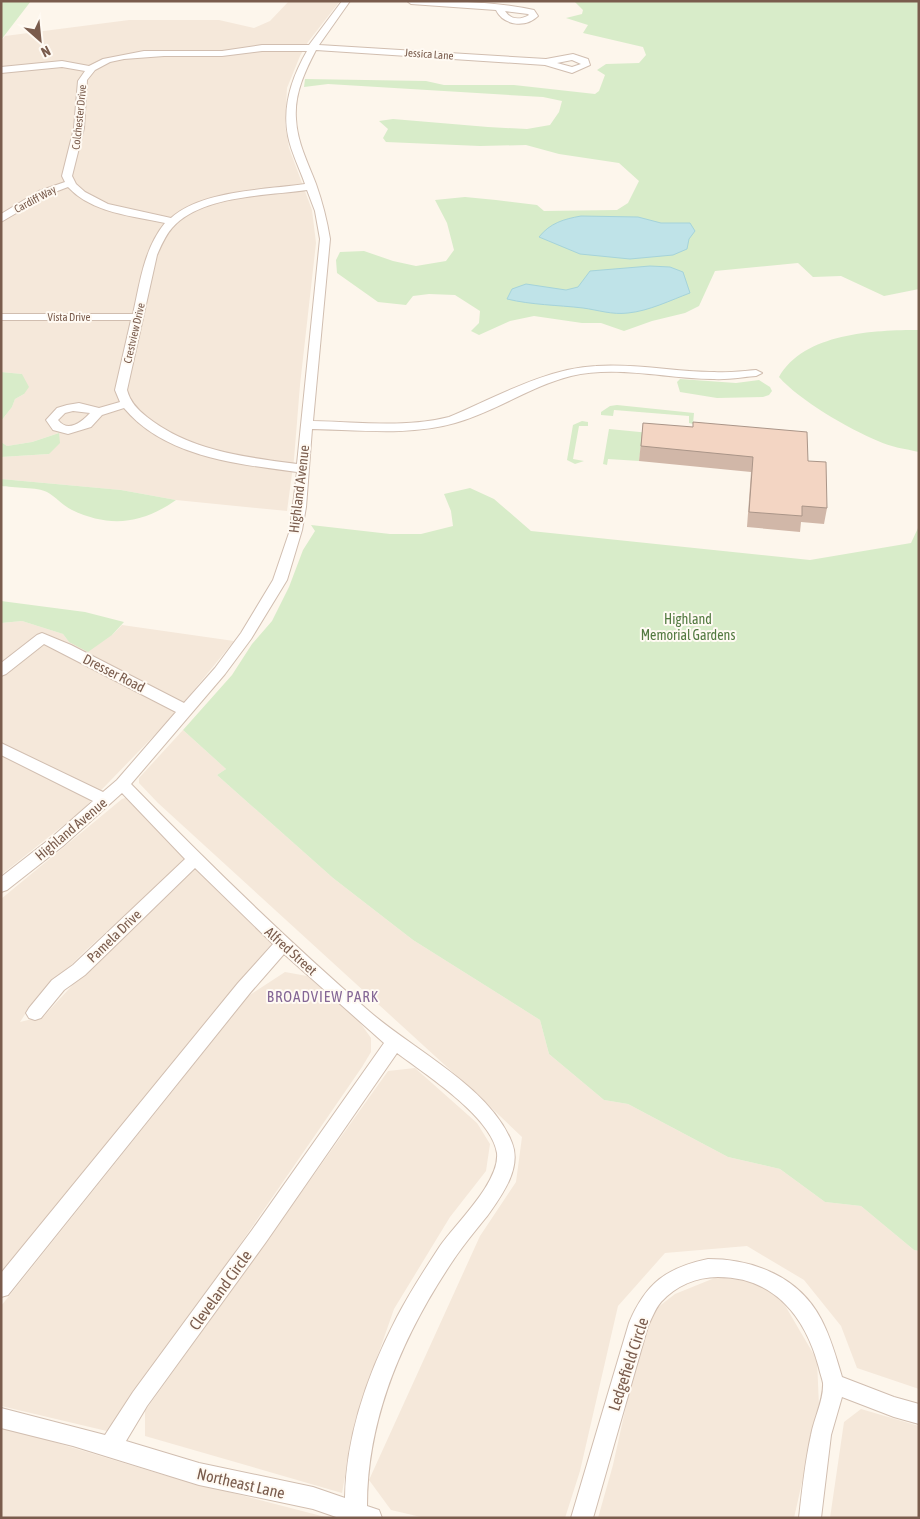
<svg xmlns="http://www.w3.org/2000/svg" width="920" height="1519" font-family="'Asap Condensed',sans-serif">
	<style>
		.residential { fill: #f5e8da }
		.green { fill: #d8ecc9 }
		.water { fill: #bfe3e8; stroke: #a5d3da }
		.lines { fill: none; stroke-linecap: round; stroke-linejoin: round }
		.minor-casing { stroke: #d1beb0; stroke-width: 2 }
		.minor { fill: #fff; fill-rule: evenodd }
		.wall { fill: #d1b7a8 }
		.building { fill: #f3d5c3; stroke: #aa9588 }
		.labels { text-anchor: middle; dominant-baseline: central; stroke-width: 4; stroke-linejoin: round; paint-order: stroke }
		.far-street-label { font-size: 11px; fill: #7a5c4d; stroke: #fffaf3 }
		.street-label { font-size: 14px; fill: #7a5c4d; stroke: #fffaf3 }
		.park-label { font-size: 14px; fill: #537a41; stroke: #fffaf3 }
		.neighbourhood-label { font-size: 15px; letter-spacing: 1px; fill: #846695; stroke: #fffaf3 }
		.near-street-label { font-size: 16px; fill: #7a5c4d; stroke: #fffaf3 }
	</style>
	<rect width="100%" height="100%" fill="#fdf6ec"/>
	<path class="residential" d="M289 1H340L308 42 300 56 287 88 285 125 289 148 312 210 316 243 300 385 294 459 287 511 176 500 121 490 1 479V457L49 454 59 433 32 442 7 446 1 442V421L12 407 15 399 24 394 22 374 1 372V41L5 36 129 20H219L254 28 270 21Z
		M22 621 63 634 69 642 112 635 122 625 234 641 171 718 80 812 1 875V623Z
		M183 730 226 769 217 775 333 878 413 940 540 1020 549 1054 604 1100 628 1104 728 1157 780 1169 825 1202 861 1206 914 1250 919 1251V1389L857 1368 841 1326 804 1280 747 1246 665 1253 618 1306 580 1471 565 1518H425L391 1510 369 1480 480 1236 516 1182 522 1137 482 1099 158 803 139 783V778Z
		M128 797 135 802 185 860 84 952 30 1007 20 1022 44 1016 91 965 195 867 272 943 1 1276V899L122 799Z
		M285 972 307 976 359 1021 371 1038V1052L362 1067 111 1432 1 1406V1306L176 1087 242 1000Z
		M415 1068 477 1123 490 1144 486 1171 450 1217 394 1309 355 1421 342 1493 145 1436V1411L388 1071Z
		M717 1277 759 1283 783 1302 817 1360 819 1406 794 1518H598L613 1465 632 1379 653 1311 675 1294Z
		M861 1409 919 1426V1518H830L844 1422Z
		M1 1426 160 1474 329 1518H1Z"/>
	<path class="green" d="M1 1H31L1 40Z
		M574 1H919V289L884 296 841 276 813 277 798 263 715 271 699 306 685 313 652 321 624 331 601 323H582L534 316 510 321 479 335 471 331 479 323 480 311 455 295 429 294 413 296 406 305 378 302 337 273 336 260 340 252 364 251 393 261 416 266 446 261 454 250 447 223 435 200 465 197 496 200 537 205 544 211 617 210 628 203 639 181 619 163 559 154 526 145 480 146 386 142 383 138 388 129 379 121 393 119 488 127 527 129 550 125 559 112 562 101 543 97 328 84 304 87 305 79 426 81 444 85H514L595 94 599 91 605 75 597 70 606 64 639 63 646 55 643 47 583 33 588 25 566 18 582 14 583 10Z
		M919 330V452C906 449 890 447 878 441 849 429 799 400 779 377 804 333 874 330 919 330Z
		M1 372 22 374 29 387 24 394 15 399 12 407 1 421Z
		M680 379 736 383 759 380 770 387 772 391 769 395 763 397 717 398 680 392 677 382Z
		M617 405 694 413 693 424 689 423V416L614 410 613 416 601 415V412L610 406Z
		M582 421 588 422V426H579L573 459 584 461 575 464 567 460 573 425Z
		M609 429 691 437 642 438 639 461 608 459 607 465 603 464Z
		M59 433 60 443 49 454 1 457V442L7 446 32 442Z
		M1 479 121 490 176 500C142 524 110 528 72 510 62 505 56 497 47 492 38 487 13 488 1 486Z
		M470 488 494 499 531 531 810 560 911 543 919 526V1251L914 1250 861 1206 825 1202 780 1169 728 1157 628 1104 604 1100 549 1054 540 1020 413 940 333 878 217 775 226 769 183 730 232 675 252 644 272 621 289 587 303 550 315 531 311 525 390 534H421L453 526 451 511 444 494Z
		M1 601 85 612 124 622 112 635 88 652 69 642 63 634 22 621 1 623Z"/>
	<path class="water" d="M581 216 638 217 661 223H690L695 231 689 239 687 249 673 255 630 259 580 254 539 237C550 223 564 219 581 216Z
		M650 266 670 267 683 272 690 293C671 300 649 311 628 313 612 315 598 310 583 308 557 305 532 305 507 299L512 289 526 284 566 290 578 287 590 271Z"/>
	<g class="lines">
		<defs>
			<path id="minor" d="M342 1H350L319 45 546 59 573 54 588 59 590 65 572 73 545 65 316 50C305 71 294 94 296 119 297 142 308 163 316 184 322 201 327 220 330 239L313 421C358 422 405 428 449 417 494 398 547 368 596 366 636 363 675 372 714 372 728 373 742 371 756 370L762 373 756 376C742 377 728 380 714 379 667 379 618 365 571 376 531 386 495 412 455 423 410 436 359 430 312 429L306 507 302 530 287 580 251 639 225 674 131 784C208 863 287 940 370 1012 414 1050 491 1088 512 1143 522 1168 502 1195 488 1215 476 1230 464 1244 454 1259 404 1333 367 1416 367 1506L379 1510 382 1518H339L313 1509 199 1485 73 1446 1 1428V1408L105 1435 133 1392 252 1230 384 1043 284 954 250 993 8 1295 1 1297V1273L238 983 273 944 195 868 85 975 64 990 41 1018 35 1020 29 1018 26 1013 29 1008 52 980 73 965 185 859 122 793 63 846 7 890 1 892V877L51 838 93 801 1 755V743L103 792 117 780 176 712 44 644 6 674 1 676V663L37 635 42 633 71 645 184 703 215 668 241 633 273 580 290 530 297 472C237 464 165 457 124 408L102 415 91 427 68 434 53 430 46 420 57 408 67 405 79 403 99 408 120 402 115 390 131 320H1V314H133C140 282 144 249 165 223 133 216 92 213 68 187L47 195 1 222V214L39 191 65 182 62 176 74 128 78 81 85 71 62 67 1 73V67L62 61 89 66 103 59 144 51H222L262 45H309ZM262 51H307C292 77 282 106 288 136 291 152 300 169 305 184 265 190 202 190 171 218L108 204 85 192 76 184 72 176 84 128 87 80 95 70 110 62 124 59 164 56H222ZM572 60 581 64 572 67 557 63ZM307 190 315 211 320 239 297 464C245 457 190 451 147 417 138 410 130 402 127 390L157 255C161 246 165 236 172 228 201 195 266 196 307 190ZM73 411 90 413C82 422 68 433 58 420L65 413ZM397 1053C425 1074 492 1117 497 1153 500 1182 456 1223 440 1246 425 1269 410 1292 397 1317 368 1373 346 1435 345 1498L313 1487 199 1463 126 1441 147 1406 266 1242Z
				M407 1C449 1 493 1 534 10L538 16C526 28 504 26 496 10L411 4ZM505 11 528 14 529 15C520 20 511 20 505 11Z
				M708 1259C754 1259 799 1277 821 1319 831 1338 836 1357 842 1377L894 1397 919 1404V1424L894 1417 842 1397 831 1435 821 1518H799C802 1490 805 1462 811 1435 814 1418 824 1400 823 1383 822 1378 820 1373 819 1368 806 1318 775 1277 718 1277 696 1277 676 1286 661 1302 655 1309 652 1318 648 1326L593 1518H571L629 1323C646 1283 666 1268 708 1259Z"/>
		</defs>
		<use href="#minor" class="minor-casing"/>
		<use href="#minor" class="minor"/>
	</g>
	<path class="wall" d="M643 423 808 461 827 508 824 524 801 522 800 532 747 527 751 472 639 461Z"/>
	<path class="building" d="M693 422 807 432 808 461 826 462 827 508 802 506V516L749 512 753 457 641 446 643 423 693 427Z"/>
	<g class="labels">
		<g class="far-street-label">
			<text transform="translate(429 54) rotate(4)">Jessica Lane</text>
			<text transform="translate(79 117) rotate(-84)">Colchester Drive</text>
			<text transform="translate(35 199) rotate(-28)">Cardiff Way</text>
			<text x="69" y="317">Vista Drive</text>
			<text transform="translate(134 333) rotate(-77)">Crestview Drive</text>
		</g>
		<g class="street-label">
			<text transform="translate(299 489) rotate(-83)">Highland Avenue</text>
			<text transform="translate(114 673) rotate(27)">Dresser Road</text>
			<text transform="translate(71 829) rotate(-40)">Highland Avenue</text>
			<text transform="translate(114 936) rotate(-44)">Pamela Drive</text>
			<text transform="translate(291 951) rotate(42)">Alfred Street</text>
		</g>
		<g class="park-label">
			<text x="688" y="619">Highland<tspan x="688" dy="16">Memorial Gardens</tspan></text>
		</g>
		<g class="neighbourhood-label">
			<text x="323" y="996">BROADVIEW PARK</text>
		</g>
		<g class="near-street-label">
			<text transform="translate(220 1290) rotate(-54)">Cleveland Circle</text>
			<text transform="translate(628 1364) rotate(-72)">Ledgefield Circle</text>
			<text transform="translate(241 1483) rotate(13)">Northeast Lane</text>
		</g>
	</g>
	<rect width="920" height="1519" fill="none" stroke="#7a5c4d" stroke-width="5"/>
	<g transform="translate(40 40) rotate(153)" stroke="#fffaf3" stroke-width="4" paint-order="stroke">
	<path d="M0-4L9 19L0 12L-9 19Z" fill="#7a5c4d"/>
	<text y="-8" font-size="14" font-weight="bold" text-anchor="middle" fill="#7a5c4d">N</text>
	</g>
</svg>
